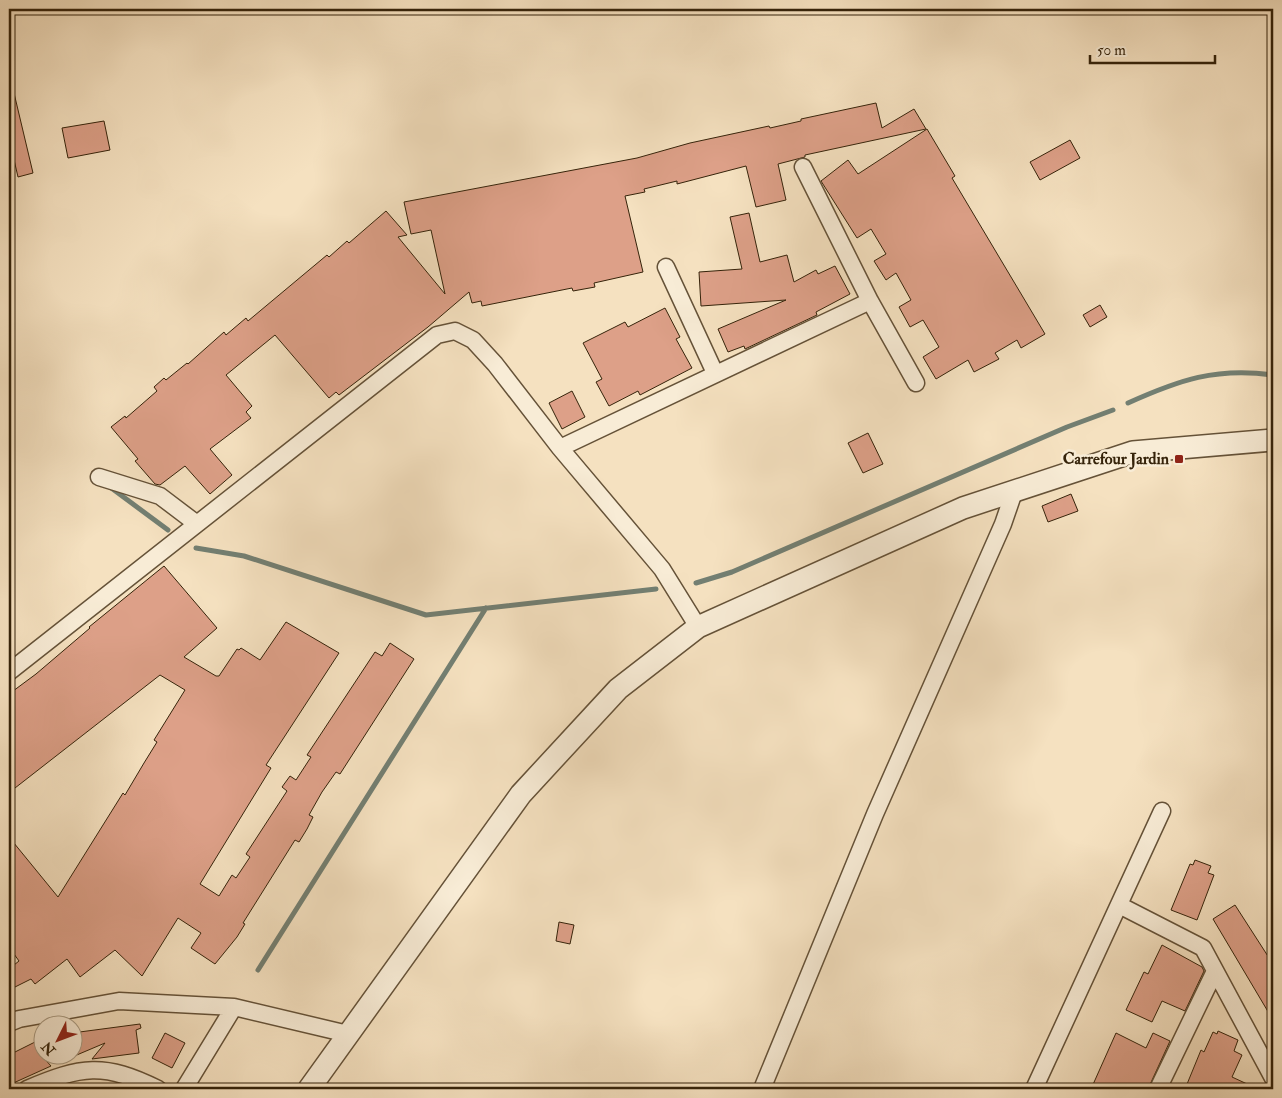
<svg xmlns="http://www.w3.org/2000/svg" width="1282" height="1098" font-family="'IM FELL Double Pica',serif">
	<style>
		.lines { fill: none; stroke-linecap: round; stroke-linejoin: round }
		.stream { stroke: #737f72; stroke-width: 5 }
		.building { fill: #dda088; stroke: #35230a }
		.minor-casing { stroke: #655238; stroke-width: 19 }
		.tertiary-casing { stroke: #655238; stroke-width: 24 }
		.minor { stroke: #f8ecd6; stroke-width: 16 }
		.tertiary { stroke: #f8ecd6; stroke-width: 21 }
		.poi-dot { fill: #8f2418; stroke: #f8ecd6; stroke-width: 2 }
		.labels { text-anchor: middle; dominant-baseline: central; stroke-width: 5; stroke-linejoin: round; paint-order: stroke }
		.poi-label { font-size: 16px; font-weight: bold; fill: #35230a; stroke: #f8ecd6; text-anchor: end }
	</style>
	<rect width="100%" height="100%" fill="#f5e1c0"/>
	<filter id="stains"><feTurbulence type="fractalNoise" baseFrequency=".004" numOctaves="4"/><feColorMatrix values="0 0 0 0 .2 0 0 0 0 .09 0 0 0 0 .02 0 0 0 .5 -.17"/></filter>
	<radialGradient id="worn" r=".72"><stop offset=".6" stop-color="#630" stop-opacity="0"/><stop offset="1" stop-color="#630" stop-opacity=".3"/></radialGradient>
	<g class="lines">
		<path class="stream" d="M1128 403C1179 380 1216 367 1273 375
			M110 487 168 530
			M196 548 244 556 426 615 656 589
			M696 583 732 572 1067 427 1113 410
			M258 970 486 608"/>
	</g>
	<path class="building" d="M14 93 33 173 18 177 9 138V94Z
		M876 103 882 128 914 109 926 129 805 155V157L778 164 786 200 756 207 746 166 677 184V181L644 189 645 192 625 196 643 272 594 283 595 287 573 291 572 288 482 306 481 301 472 303 469 292 428 327 339 395 336 392 329 398 275 335 226 375 252 406 246 412 251 418 210 449 232 475 210 494 185 466 160 485 155 484 135 461 138 459 111 427 125 416 126 418 157 391 154 387 164 378 166 380 187 363 188 364 224 332 226 335 246 318 248 321 327 255 329 257 347 241 349 243 386 211 407 235 398 237 445 294 431 230 411 234 404 202 637 158 690 143 769 126 770 128 801 121V119Z
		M104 121 110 150 68 158 62 128Z
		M927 129 955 176 952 178 1045 334 1021 348 1017 340 995 353 999 359 974 372 968 360 936 379 923 357 939 347 923 320 910 327 899 307 911 300 896 273 886 280 874 261 886 254 871 229 857 238 821 181 848 160 858 174Z
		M1070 140 1080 158 1040 180 1030 162Z
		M749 213 760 262 787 255 794 282 816 270 818 274 835 266 850 294 816 312 817 315 745 349 744 346 728 352 718 329 786 300 701 306 699 272 742 269 730 217Z
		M1100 305 1107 317 1090 327 1083 315Z
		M665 308 680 337 676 339 692 368 640 395 638 391 609 406 596 382 602 379 583 343 625 322 628 327Z
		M572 391 585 417 562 429 549 403Z
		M868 433 883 464 863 473 848 443Z
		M1071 494 1078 511 1048 522 1042 506Z
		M164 566 217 628 184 657 216 676H219L237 649 239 650 241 648 260 660 286 622 339 653 266 765 271 768 200 884 219 896 232 875 236 878 250 857 246 854 287 791 282 787 290 776 296 780 311 757 307 755 375 652 382 656 390 643 414 659 340 774 336 772 322 792 309 815 313 817 307 829 299 842 295 840 243 923 245 924 237 937 215 964 191 948 201 933 178 918 142 976 115 950 80 977 67 959 35 984 31 979 9 990V969L19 961 9 947V837L58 897 123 793 125 795 144 763 157 742 154 740 185 690 160 675 15 788 9 781V694L36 674 90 628 89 627Z
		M1195 860 1211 866 1208 873 1214 875 1197 920 1171 910 1190 864 1193 865Z
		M1235 905 1273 964V1020L1213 919Z
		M559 922 574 925 570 944 556 941Z
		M1162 945 1202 967 1204 971 1185 1011 1162 1001 1152 1022 1126 1010 1144 972 1148 974Z
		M140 1024 141 1028 136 1030 139 1053 92 1059 105 1043 72 1057V1033Z
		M1218 1031 1238 1040 1234 1051 1242 1055 1232 1077 1258 1089H1185L1201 1050 1204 1052 1213 1032 1217 1034Z
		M165 1033 185 1043 172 1068 152 1058Z
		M1116 1033 1146 1048 1153 1033 1170 1041 1148 1089H1091Z
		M37 1041 42 1056 51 1066 9 1085V1055Z"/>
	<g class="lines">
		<defs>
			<path id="minor" d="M803 167 870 301 916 383
				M666 267 715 373
				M560 448 870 301
				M99 477 160 496 197 524
				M9 672 437 335 455 331 473 340 495 364 560 448 662 569 698 627
				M1119 905 1203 948 1273 1078
				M9 1023 19 1019 119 1001 234 1007 348 1034
				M27 1089C81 1066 104 1062 158 1089
				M184 1089 234 1007
				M762 1089 875 814 1003 524 1014 492
				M1034 1089 1162 811
				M1158 1089 1215 971"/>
			<path id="tertiary" d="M309 1089 521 794 618 689 698 627 963 508 1133 452 1273 440"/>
		</defs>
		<use href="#minor" class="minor-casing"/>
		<use href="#tertiary" class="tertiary-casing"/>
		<use href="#minor" class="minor"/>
		<use href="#tertiary" class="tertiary"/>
	</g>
	<rect class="poi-dot" x="1174" y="454" width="10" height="10" rx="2.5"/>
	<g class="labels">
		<g class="poi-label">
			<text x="1169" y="459">Carrefour Jardin</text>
		</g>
	</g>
	<rect width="1282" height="1098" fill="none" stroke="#f5e1c0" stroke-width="30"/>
	<rect x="10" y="10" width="1262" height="1078" fill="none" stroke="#35230a" stroke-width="2.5"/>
	<rect x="15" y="15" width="1252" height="1068" fill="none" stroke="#35230a"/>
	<g transform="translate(58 1040) rotate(228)"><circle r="24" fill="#f8ecd6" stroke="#aa9c84"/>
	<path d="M0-4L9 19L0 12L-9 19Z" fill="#8f2418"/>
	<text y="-8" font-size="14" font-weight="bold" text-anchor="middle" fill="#35230a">N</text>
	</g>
	<path d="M1090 55v8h125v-8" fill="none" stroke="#35230a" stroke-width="2.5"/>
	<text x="1097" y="55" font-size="15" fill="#35230a" stroke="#f8ecd6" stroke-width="4" paint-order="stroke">50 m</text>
	<rect width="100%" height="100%" filter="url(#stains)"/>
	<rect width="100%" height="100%" fill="url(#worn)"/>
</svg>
